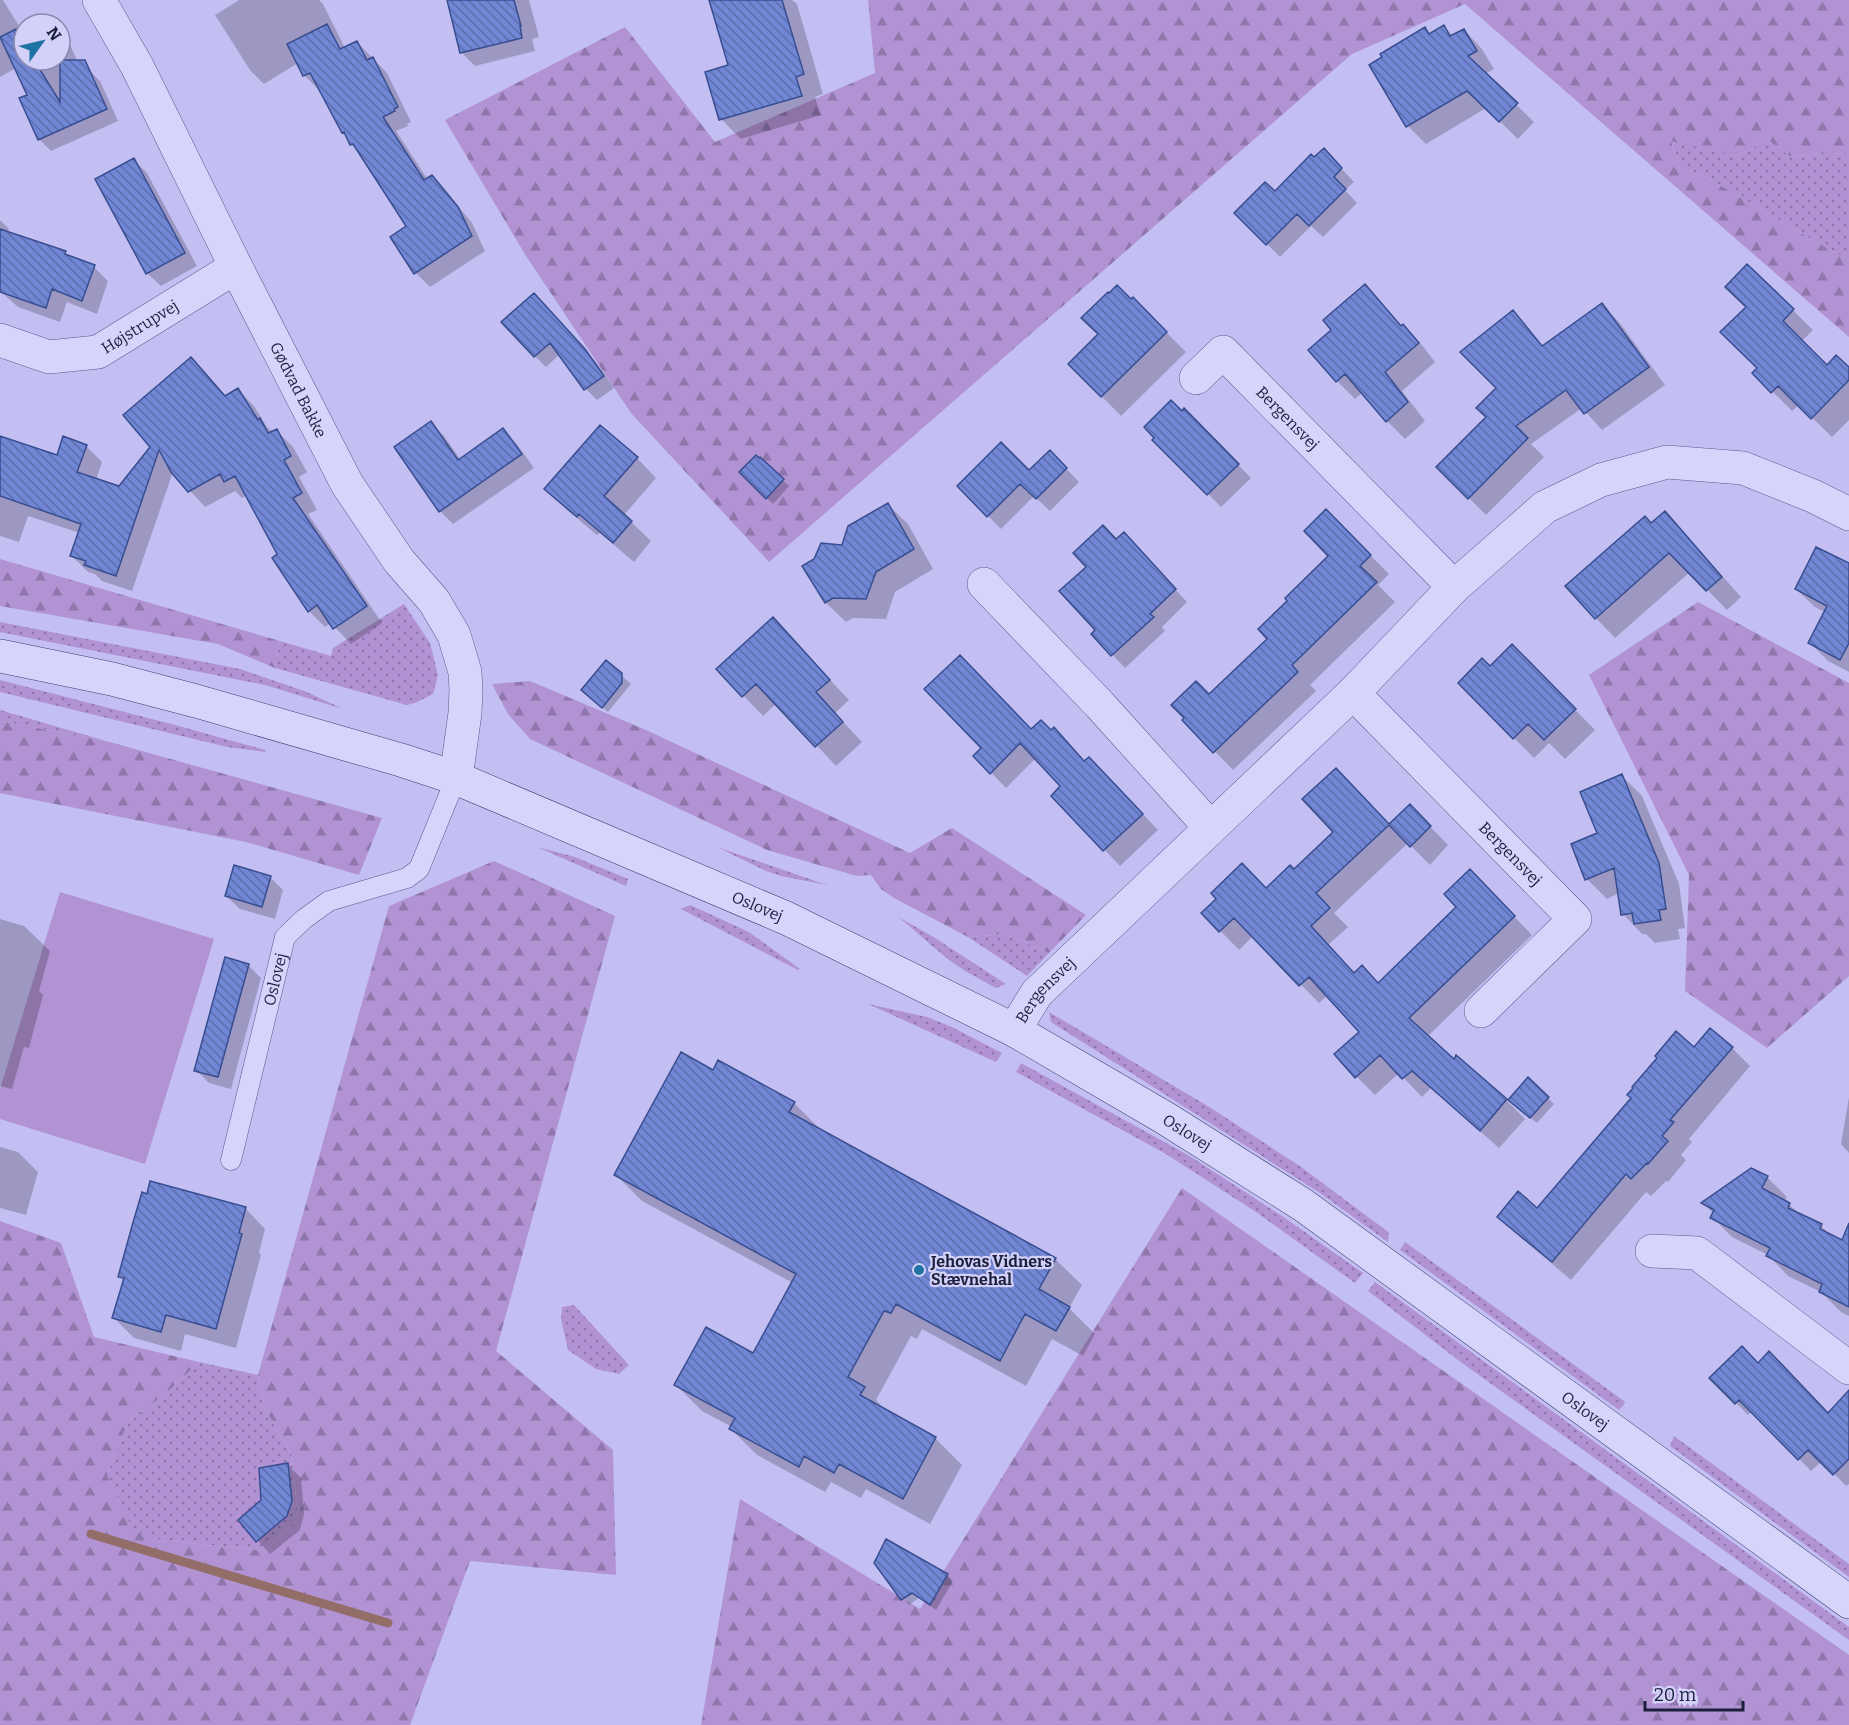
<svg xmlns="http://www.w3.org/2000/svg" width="1849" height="1725" font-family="Bitter,serif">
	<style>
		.grass { fill: url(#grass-dots) }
		.forest { fill: url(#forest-firs) }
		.garden { fill: #b192d2 }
		.shadow { fill: #0003 }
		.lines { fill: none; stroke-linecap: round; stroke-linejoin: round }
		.stream { stroke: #936e69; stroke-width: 9 }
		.building { fill: url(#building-back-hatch); stroke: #384d90; stroke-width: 1.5 }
		.lane-casing { stroke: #555b8e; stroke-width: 21 }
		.street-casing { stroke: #555b8e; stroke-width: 34 }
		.secondary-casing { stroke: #39406f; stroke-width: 34 }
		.lane { stroke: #d7d4fc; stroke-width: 20 }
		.street { stroke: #d7d4fc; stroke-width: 33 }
		.secondary { stroke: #d7d4fc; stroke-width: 33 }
		.poi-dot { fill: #1e73a4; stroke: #d3d0f9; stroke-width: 2 }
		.labels { text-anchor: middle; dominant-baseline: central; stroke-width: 4.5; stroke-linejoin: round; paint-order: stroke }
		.street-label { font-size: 16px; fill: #1b203c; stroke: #d3d0f9 }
		.poi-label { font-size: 16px; font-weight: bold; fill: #1b203c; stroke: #d3d0f9; text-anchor: start }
	</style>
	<defs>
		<pattern id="grass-dots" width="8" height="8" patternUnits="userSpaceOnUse" patternTransform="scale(1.5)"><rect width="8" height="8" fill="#b192d2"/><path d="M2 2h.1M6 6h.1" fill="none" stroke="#8f77ac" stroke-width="1.8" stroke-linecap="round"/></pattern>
		<pattern id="forest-firs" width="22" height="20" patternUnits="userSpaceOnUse" patternTransform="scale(1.5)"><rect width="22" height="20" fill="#b192d2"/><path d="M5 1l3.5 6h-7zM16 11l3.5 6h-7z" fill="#8f77ac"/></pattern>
		<pattern id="building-back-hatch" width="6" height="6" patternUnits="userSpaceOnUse" patternTransform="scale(1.5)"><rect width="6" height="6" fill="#7187d5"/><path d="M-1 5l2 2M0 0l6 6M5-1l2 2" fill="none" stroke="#5c6eae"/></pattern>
	</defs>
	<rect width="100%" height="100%" fill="#c3bff3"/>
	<path class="grass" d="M1671 140 1737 156 1768 140 1790 156 1849 153V261L1704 176 1680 169Z
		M404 604 430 643 438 675 433 694 415 703 407 705 275 668 280 641 331 656 333 648Z
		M0 622 240 669 307 692 343 709 265 685 0 632Z
		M0 680 179 726 265 750 266 752 227 747 0 692Z
		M0 710 106 741 0 721Z
		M537 847 575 857 628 879 626 886Z
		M717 847 827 885 781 876 766 871Z
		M690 905 749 932 800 969 798 970 681 909Z
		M898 917 932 936 1006 984 996 988C978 978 958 968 943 955 928 943 914 929 898 917Z
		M1004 934 1049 953 1027 976 968 937Z
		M868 1004 927 1017 952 1027 1002 1053 996 1062Z
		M1049 1012 1211 1108 1301 1167 1387 1231 1389 1234 1388 1242 1320 1193 1051 1022Z
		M1021 1063 1188 1155 1285 1218 1363 1273 1355 1283 1256 1212 1166 1154 1016 1072Z
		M1405 1242 1624 1401 1625 1403 1619 1410 1400 1250Z
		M1375 1282 1849 1627V1640L1462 1363 1368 1291Z
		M574 1305 629 1365 619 1374 596 1369 568 1350 561 1319 562 1307Z
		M199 1362 258 1375 263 1405 292 1456 298 1518 265 1551 160 1540 133 1531 107 1475 128 1422 171 1389Z
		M1674 1436 1849 1564V1577L1670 1446Z"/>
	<path class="forest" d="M868 0H1849V153L1790 156 1768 140 1737 156 1671 141 1680 169 1704 176 1849 261V337L1465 4 1352 54 769 562 631 413 526 256 445 120 625 27 715 142 875 73Z
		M0 559 280 641 275 668 218 644 0 606Z
		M1698 602 1849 683V976L1767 1048 1685 991 1689 875 1589 675Z
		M530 681 646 730 910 853 952 828 1086 915 1049 953 1004 934 968 937 894 898 881 889 871 875 857 876 767 850 530 739 508 714 492 684Z
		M0 721 106 741 382 818 359 875 246 842 0 793Z
		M494 861 615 916 496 1351 613 1450 616 1575 470 1561 410 1725H0V1221L61 1243 94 1337 199 1362 171 1389 128 1422 107 1475 133 1530 160 1540 265 1551 298 1518 292 1456 263 1405 258 1375 389 906Z
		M1182 1188 1849 1655V1725H701L740 1499 920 1609Z"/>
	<path class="garden" d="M60 892 214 939 145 1164 0 1119V1089Z"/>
	<path class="shadow" d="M0 0H3L24 34V60H60V33L69 42 82 72 88 69 100 81 118 121 51 151 39 139 29 96 16 68 0 77Z
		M239 0H319L323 4 345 48 357 42 387 73 411 122 407 124 408 126 396 131 428 180 432 177 446 191 472 223 485 251 430 287 416 273 409 226 362 155 351 144 343 132 320 89 319 90 304 75 298 63 264 84 250 70 215 15Z
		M449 0H529L539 37 532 39 535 51 475 66 462 53Z
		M710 0H792L797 4 823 94 815 97 821 115 741 139 721 119 730 66Z
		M1444 27 1453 36 1464 30 1482 49 1494 69 1485 74 1534 122 1518 139 1486 108 1426 144 1408 126 1371 65 1425 29 1431 35Z
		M134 160 147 173 197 266 161 286 147 273Z
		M1336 163 1354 182 1345 190 1357 203 1323 237 1311 226 1280 257 1236 213Z
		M0 220 9 229 7 233 65 253 70 258 94 267 108 281 97 314 67 302 60 322 18 307 0 291Z
		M1748 266 1813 330 1802 341 1827 367 1849 370V420L1832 437 1799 405 1792 411 1754 373 1758 368 1748 307Z
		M1365 286 1402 327 1421 344 1435 362 1402 391 1425 421 1405 439 1387 421 1363 392 1355 399 1337 381 1333 330Z
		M1133 299 1186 352 1121 416 1070 364Z
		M1602 305 1619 322 1665 385 1602 430 1582 408 1531 444 1544 457 1486 515 1438 467 1488 418 1498 388 1512 312 1544 347Z
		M545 306 596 362 614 388 597 400 586 389 560 354 546 367 535 356Z
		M191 359 226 397 238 390 254 406 267 427 273 433 277 431 293 447 307 472 299 477 317 510 308 514 382 623 351 644 331 623 325 627 309 611 247 495 242 498 235 491 205 507 173 472 132 591 102 581 95 574 88 572 72 556 80 533 28 516 19 542 0 536V438L58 457 86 446 102 462 96 480 119 488 152 447Z
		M1184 410 1251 478 1221 507 1155 440Z
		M431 423 444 436 461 460 503 430 516 443 534 468 453 524 440 511 396 448Z
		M1050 452 1079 482 1050 511 1034 496 1001 529 959 486 1029 473Z
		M637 458 656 478 624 515 651 541 634 562 600 533 597 535 566 509 547 489Z
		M760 459 789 486 773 504 741 472Z
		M888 505 908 524 933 569 895 592 886 619 853 618 846 622 826 603 804 566 843 547Z
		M1326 511 1389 574 1378 585 1395 602 1310 685 1316 691 1233 770 1184 720 1269 639 1330 556Z
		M1665 513 1684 533 1741 597 1727 610 1690 572 1615 638 1596 618 1651 525Z
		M1117 541 1136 547 1187 602 1162 627 1165 631 1125 668 1093 634 1097 630Z
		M1849 566V672L1828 661 1810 643 1825 612 1815 607 1796 589Z
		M773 619 849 700 835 713 862 742 836 766 777 703 763 716 718 669Z
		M1512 646 1595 730 1565 759 1549 743 1534 758 1460 683 1490 668Z
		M606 662 631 684 608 712 589 696Z
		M1054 729 1085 762 1105 774 1158 830 1120 866 1053 796 1062 786 1036 758 1006 788 975 756 1032 731 1051 732Z
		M1622 776 1642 796 1679 884 1685 928 1678 929 1680 939 1655 943 1646 934H1642L1623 914 1619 893 1607 899 1587 879Z
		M1354 788 1390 826 1410 806 1448 845 1430 865 1408 843 1334 913 1348 927 1328 945 1355 974 1379 984 1459 907 1470 871 1532 935 1427 1037 1454 1061 1457 1058 1506 1100 1525 1119 1499 1148 1431 1088 1422 1097 1399 1073 1375 1095 1356 1076 1361 1032 1328 995 1319 1003 1253 936 1239 950 1203 913 1266 890 1294 871 1335 833Z
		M270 877 283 890 275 919 240 909 226 896Z
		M0 919 24 926 50 951 39 991 43 995 29 1048 24 1047 12 1089 0 1086Z
		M248 965 261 978 231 1089 209 1083 196 1070Z
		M1732 1048 1750 1066 1689 1139 1692 1142 1681 1155 1686 1160 1668 1182 1666 1181 1651 1196 1646 1192 1571 1280 1518 1235 1499 1217 1537 1210 1694 1049Z
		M713 1072 794 1103 820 1129 1055 1259 1082 1285 1069 1308 1095 1334 1083 1356 1052 1339 1026 1386 922 1329 917 1339 911 1336 876 1400 888 1413 936 1439 962 1465 930 1524 866 1489 861 1498 831 1482 825 1492 757 1455 731 1429 732 1427 702 1411 676 1385 754 1355 793 1283 642 1201 616 1175Z
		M1528 1079 1554 1104 1537 1123 1516 1106Z
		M1849 1097V1153L1841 1144Z
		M0 1147 18 1152 38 1172 26 1215 0 1208Z
		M1767 1177 1787 1197 1785 1201 1802 1216 1821 1226 1833 1237 1849 1245V1316L1841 1312 1821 1292 1788 1276 1768 1255 1732 1237 1712 1217 1714 1214 1703 1203Z
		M151 1183 246 1209 265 1229 259 1253 261 1255 236 1348 185 1334 181 1351 134 1338 114 1318 124 1281 120 1276Z
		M1758 1365 1829 1415 1849 1414V1484L1846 1486 1822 1461 1811 1471 1752 1411 1748 1415 1712 1378Z
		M288 1465 301 1478 304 1514 300 1530 270 1554 240 1520 262 1501Z
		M875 1563 947 1575 953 1581 936 1610 919 1598 909 1605Z"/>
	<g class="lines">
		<path class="stream" d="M91 1534 388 1623"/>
	</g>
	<path class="building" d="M447 0H514L521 26H520L522 38 460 53Z
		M709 0H782L804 74 796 77 802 96 719 120 705 72 728 65Z
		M327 24 340 49 357 41 367 60 373 57 398 107 394 109 395 111 383 117 424 180 432 175 458 207 472 236 414 274 390 237 406 226 353 144 350 145 344 132 342 133 310 73 303 76 287 44Z
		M1444 25 1450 36 1464 29 1477 51 1468 56 1518 103 1499 122 1467 91 1406 127 1369 65 1382 57 1380 54 1425 27 1429 34Z
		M16 29 24 43V60H34L60 102V60H85L107 109 38 140 19 98 27 95 0 37Z
		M1324 148 1342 168 1334 177 1346 189 1309 226 1297 214 1266 245 1234 213 1265 182 1275 191 1311 154 1314 157Z
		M134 158 185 253 146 274 95 179Z
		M0 229 66 251 65 254 95 265 82 301 52 289 46 308 0 292Z
		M1747 264 1794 309 1783 321 1827 365 1836 355 1849 367V380L1811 419 1778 386 1771 393 1752 373 1757 368 1720 332 1746 307 1725 287Z
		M1365 284 1401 326 1403 324 1419 343 1385 372 1408 402 1386 422 1345 374 1336 382 1308 350 1331 330 1323 320Z
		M1117 285 1131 299 1133 297 1167 332 1101 397 1068 364 1098 334 1081 318 1108 292 1109 293Z
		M534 293 585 349 604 376 584 390 550 343 534 357 501 322Z
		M1602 303 1649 367 1584 414 1566 390 1516 426 1528 438 1468 499 1436 467 1486 417 1476 408 1496 388 1460 352 1513 310 1542 346Z
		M191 357 225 396 238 388 258 420 260 418 268 433 277 429 291 456 284 460 302 493 293 498 367 606 333 629 317 605 308 612 272 558 277 554 235 476 224 482 220 474 188 492 171 472 159 450 116 576 84 565 86 561 70 556 81 524 0 496V436L57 455 63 436 87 445 77 472 119 486 150 447 123 415Z
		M1171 400 1182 411 1184 408 1239 464 1207 495 1152 440 1154 438 1144 427Z
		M431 421 458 460 503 428 522 454 439 512 394 447Z
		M600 425 638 457 604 496 632 521 613 543 579 514 577 517 544 489Z
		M1001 442 1029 470 1050 450 1067 468 1036 499 1020 484 987 517 957 486Z
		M756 455 759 458 760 457 784 479 766 499 739 472Z
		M888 503 914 549 876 572 866 599 833 598 825 603 802 566 814 559 821 543 842 545 848 526Z
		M1326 509 1371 555 1360 566 1377 582 1292 665 1298 672 1213 753 1182 720 1184 718 1171 705 1196 681 1209 694 1267 639 1258 629 1287 601 1285 598 1328 556 1304 531Z
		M1665 511 1722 577 1706 591 1669 553 1595 619 1565 586 1645 516 1651 523Z
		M1103 525 1116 539 1124 532 1176 589 1150 614 1154 617 1111 656 1091 634 1095 630 1059 591 1086 567 1073 553Z
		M1816 547 1849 563V643L1840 660 1808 643 1827 606 1795 589Z
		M773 617 830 680 816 692 843 722 815 747 756 684 742 697 716 669Z
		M1512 644 1576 709 1544 740 1528 724 1513 739 1458 683 1482 658 1490 666Z
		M960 655 1031 729 1041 720 1051 730 1054 727 1084 761 1089 757 1143 814 1103 851 1051 796 1060 786 1020 743 990 774 973 756 981 748 924 689Z
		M606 660 622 673V683L602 708 581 690Z
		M1336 768 1389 824 1410 804 1431 826 1410 847 1389 825 1316 893 1330 908 1311 926 1354 973 1362 965 1378 983 1456 907 1444 894 1470 869 1515 916 1409 1018 1454 1059 1456 1055 1507 1099 1480 1131 1412 1071 1402 1079 1380 1055 1355 1078 1334 1054 1359 1032 1309 977 1299 986 1234 918 1219 932 1201 913 1216 899 1211 893 1242 863 1266 888 1290 865 1294 869 1333 832 1302 799Z
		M1622 774 1659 863 1666 909 1659 910 1661 920 1634 924 1632 913 1621 915 1614 868 1585 880 1571 844 1597 833 1580 792Z
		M234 865 271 876 262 907 225 896Z
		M225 957 249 964 218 1077 194 1071Z
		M1710 1028 1733 1047 1670 1120 1674 1122 1662 1136 1668 1141 1648 1164 1647 1163 1631 1179 1626 1174 1552 1262 1497 1217 1518 1191 1537 1208 1631 1098 1627 1095 1633 1088 1632 1087 1657 1058 1655 1056 1676 1031 1694 1047Z
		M681 1052 713 1070 718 1060 795 1102 789 1112 1056 1258 1039 1289 1070 1307 1056 1331 1025 1314 1000 1361 896 1304 891 1313 884 1311 848 1377 865 1387 860 1395 936 1437 903 1499 839 1464 834 1473 804 1456 799 1467 729 1429 735 1418 674 1385 706 1327 753 1353 796 1274 614 1175Z
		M1528 1077 1549 1097 1530 1118 1508 1100Z
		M1751 1168 1768 1176 1762 1188 1790 1203 1788 1208 1822 1224 1820 1229 1842 1240 1849 1223V1307L1819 1292 1822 1284 1766 1256 1770 1248 1710 1218 1714 1210 1701 1203Z
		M150 1181 246 1207 239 1233 242 1234 216 1329 166 1315 161 1332 112 1318 124 1278 118 1277 132 1226 142 1192 147 1194Z
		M1742 1346 1758 1363 1769 1351 1828 1413 1849 1390V1459L1833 1475 1808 1450 1798 1460 1739 1400 1735 1404 1709 1378Z
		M288 1463 292 1501 287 1516 256 1542 238 1520 261 1500 259 1468Z
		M886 1539 948 1574 930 1605 912 1593 901 1600 874 1563Z"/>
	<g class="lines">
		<defs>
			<g id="lane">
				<path id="s1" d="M231 1160 285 937 304 919 329 901 407 878 419 869 456 778"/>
			</g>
			<g id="street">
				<path id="s2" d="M99 0 137 66 236 267 347 484 399 561 434 601 454 635 465 672 466 690 465 713 456 778"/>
				<path id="s3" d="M0 340 49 357 98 352 236 267"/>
				<path id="s4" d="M1196 378 1223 352 1454 587"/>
				<path d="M984 584 1100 705 1210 827"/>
				<path id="s5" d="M1353 693 1575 919 1481 1011"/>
				<path id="s6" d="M1014 1030 1037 993 1353 693 1454 587 1545 507 1601 480 1667 462 1743 468 1813 496 1849 514"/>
				<path d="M1652 1251 1697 1253 1849 1368"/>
			</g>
			<g id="secondary">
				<path id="s7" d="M0 656 112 679 196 701 401 760 456 778 786 918 1014 1030 1165 1118 1303 1205 1849 1602"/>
			</g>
		</defs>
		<use href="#lane" class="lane-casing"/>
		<use href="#street" class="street-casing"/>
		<use href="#secondary" class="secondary-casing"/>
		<use href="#lane" class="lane"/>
		<use href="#street" class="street"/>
		<use href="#secondary" class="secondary"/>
	</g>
	<circle class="poi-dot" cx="919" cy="1270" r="6"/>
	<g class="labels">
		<g class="street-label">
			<text stroke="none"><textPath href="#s3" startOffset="150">Højstrupvej</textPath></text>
			<text stroke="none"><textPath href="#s2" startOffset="438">Gødvad Bakke</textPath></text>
			<text stroke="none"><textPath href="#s4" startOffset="130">Bergensvej</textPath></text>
			<text stroke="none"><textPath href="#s5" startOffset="225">Bergensvej</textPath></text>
			<text stroke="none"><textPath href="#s7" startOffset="800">Oslovej</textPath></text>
			<text stroke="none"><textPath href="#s1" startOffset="186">Oslovej</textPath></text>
			<text stroke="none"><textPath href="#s6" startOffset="51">Bergensvej</textPath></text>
			<text stroke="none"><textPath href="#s7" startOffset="1286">Oslovej</textPath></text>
			<text stroke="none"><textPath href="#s7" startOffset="1772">Oslovej</textPath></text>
		</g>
		<g class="poi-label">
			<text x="931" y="1261">Jehovas Vidners<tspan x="931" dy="18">Stævnehal</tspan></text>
		</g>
	</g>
	<g transform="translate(42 42) rotate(56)"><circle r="28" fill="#d3d0f9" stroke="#898aad" stroke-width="1.5"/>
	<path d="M0-4.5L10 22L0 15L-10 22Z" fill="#1e73a4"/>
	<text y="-9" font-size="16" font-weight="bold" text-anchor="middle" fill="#1b203c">N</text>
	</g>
	<path d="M1645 1701v9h98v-9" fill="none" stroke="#1b203c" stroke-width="3"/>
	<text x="1654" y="1701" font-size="18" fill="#1b203c" stroke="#d3d0f9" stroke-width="4.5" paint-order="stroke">20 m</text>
</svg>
